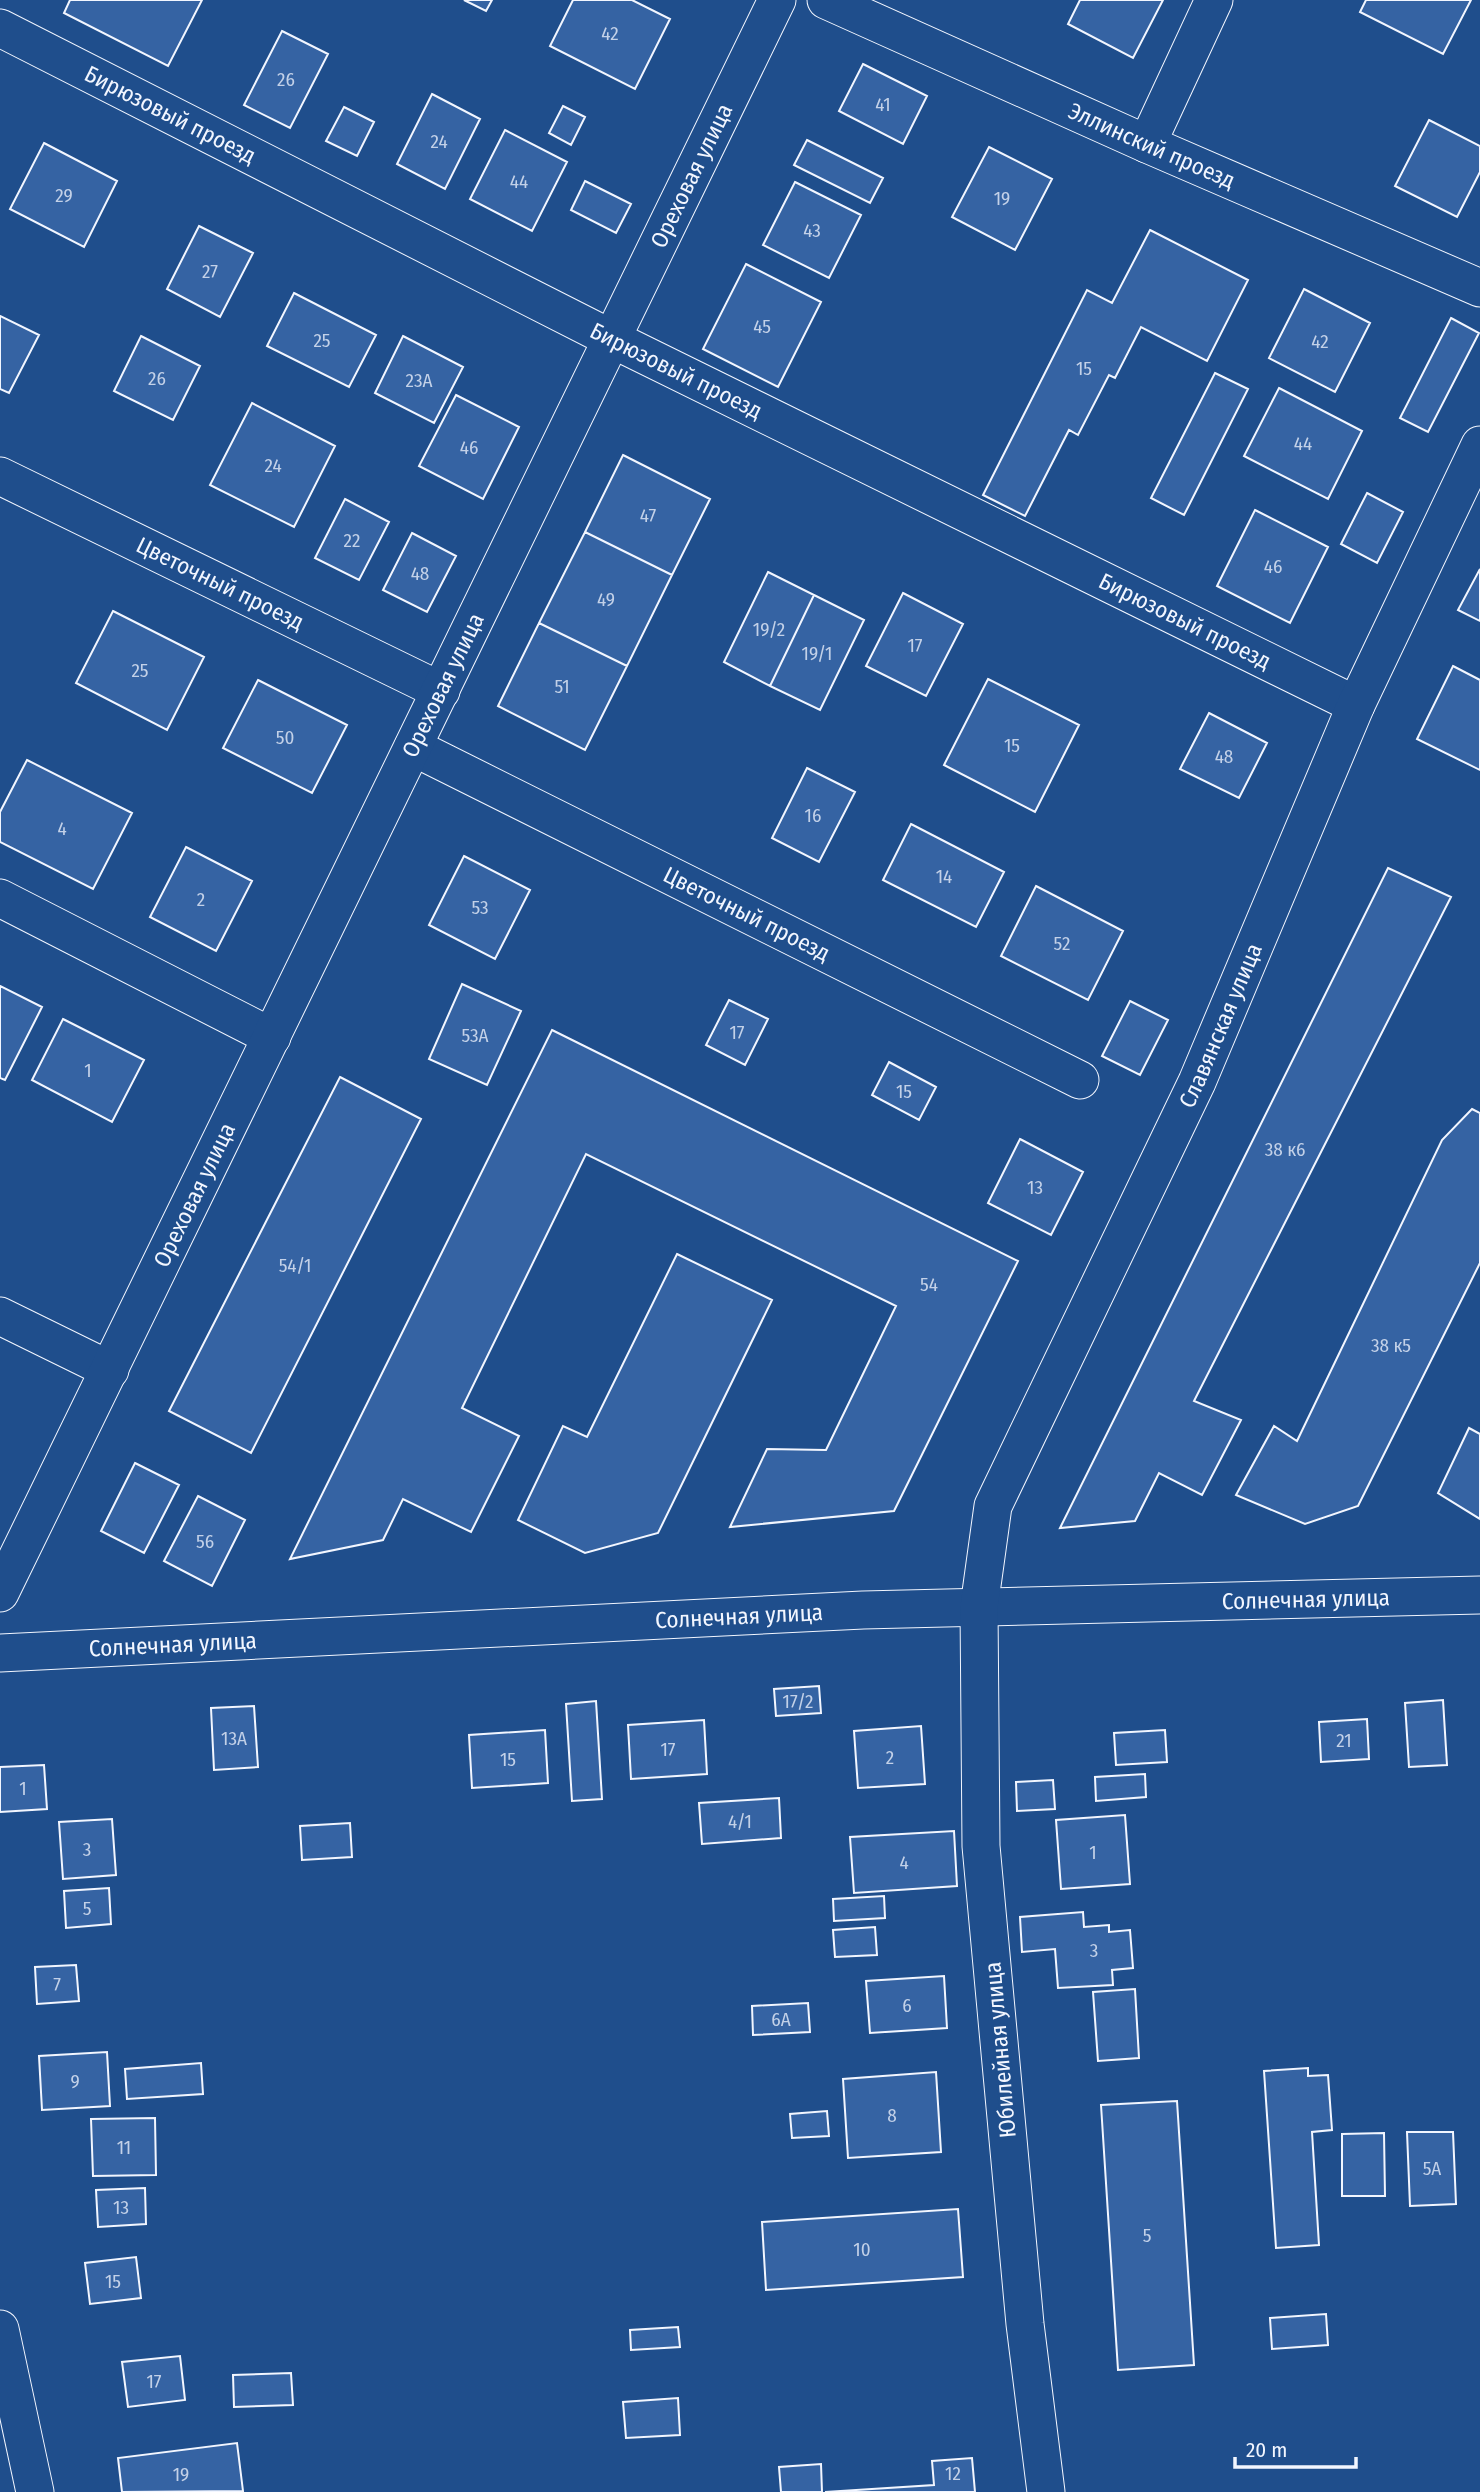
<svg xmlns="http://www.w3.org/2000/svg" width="1480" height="2492" font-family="'Fira Sans Condensed',sans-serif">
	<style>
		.building { fill: #3563a3; stroke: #f2f6ff; stroke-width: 2 }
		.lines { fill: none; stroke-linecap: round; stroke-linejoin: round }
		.street-casing { stroke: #f2f6ff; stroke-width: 39 }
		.street { stroke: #1f4e8c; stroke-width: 37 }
		.labels { text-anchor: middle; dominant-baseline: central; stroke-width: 5; stroke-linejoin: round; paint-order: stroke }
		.number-label { font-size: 19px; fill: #c3d1e8 }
		.street-label { font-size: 23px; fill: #f2f6ff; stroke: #1f4e8c }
	</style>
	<rect width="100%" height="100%" fill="#1f4e8c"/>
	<path class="building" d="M70 0H202L168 66 64 13Z
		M464 0H492L486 11Z
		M573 0H632L670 19 635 89 550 46Z
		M1080 0H1163L1133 58 1068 24Z
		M1366 0H1471L1443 54 1360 12Z
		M282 31 328 54 290 128 244 105Z
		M863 64 927 96 903 144 839 111Z
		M432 94 480 119 445 189 397 164Z
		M563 106 585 117 571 145 549 133Z
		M344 107 374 122 357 156 326 141Z
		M1429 120 1480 146V172L1457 217 1395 186Z
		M505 130 567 162 532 231 470 199Z
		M807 140 883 178 870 203 794 165Z
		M44 143 117 181 84 247 10 209Z
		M989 147 1052 179 1015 250 952 217Z
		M585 181 631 204 616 233 571 210Z
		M795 182 861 215 829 278 763 245Z
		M199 226 253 253 220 317 167 289Z
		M1150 230 1248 280 1207 361 1141 327 1115 378 1109 375 1078 435 1069 430 1025 516 983 495 1087 290 1112 303Z
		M746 264 821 302 778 387 703 349Z
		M1304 289 1370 323 1335 392 1269 358Z
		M294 293 376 335 349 387 267 346Z
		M0 316 39 335 9 393 0 389Z
		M1451 318 1479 333 1428 432 1400 418Z
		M141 336 200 366 173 420 114 391Z
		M403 336 463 367 434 423 375 393Z
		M1215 373 1248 389 1184 515 1151 498Z
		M1279 388 1362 431 1328 499 1244 456Z
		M456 395 519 427 483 499 419 466Z
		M252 403 335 446 294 527 210 485Z
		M623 455 710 499 672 575 585 532Z
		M1367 493 1403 512 1377 563 1341 544Z
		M345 499 389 522 359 580 315 558Z
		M1255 510 1328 547 1290 623 1217 586Z
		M585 532 672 575 627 666 539 623Z
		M412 533 456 556 427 612 383 590Z
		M1480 569V621L1458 610Z
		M768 572 814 595 770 686 724 662Z
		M903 593 963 624 926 696 866 666Z
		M814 595 864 620 820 710 770 686Z
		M113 611 204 657 167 730 76 683Z
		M539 623 627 666 585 750 498 706Z
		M1453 666 1480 680V770L1417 739Z
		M988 679 1079 725 1035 812 944 765Z
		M258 680 347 725 312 793 223 748Z
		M1209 713 1267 743 1239 798 1180 769Z
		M27 760 132 813 93 889 0 842V812Z
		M807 768 855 792 819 862 772 838Z
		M911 824 1004 872 976 927 883 880Z
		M186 847 252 881 216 951 150 917Z
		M464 856 530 890 495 959 429 925Z
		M1388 868 1451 897 1194 1401 1241 1420 1202 1495 1159 1473 1135 1521 1060 1528Z
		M1036 886 1123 931 1088 1000 1001 956Z
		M462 984 521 1011 487 1085 429 1059Z
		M0 986 42 1007 5 1080 0 1078Z
		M729 1000 768 1019 745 1065 706 1045Z
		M1130 1001 1168 1020 1140 1075 1102 1056Z
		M63 1019 144 1060 112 1122 32 1080Z
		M552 1030 1018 1261 894 1511 730 1527 767 1449 826 1450 896 1306 586 1154 462 1408 519 1436 471 1532 403 1499 383 1540 290 1559Z
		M889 1062 936 1087 919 1120 872 1095Z
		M340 1077 421 1119 251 1453 169 1411Z
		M1472 1109 1480 1113V1263L1358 1506 1305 1524 1236 1495 1274 1426 1297 1441 1442 1140Z
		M1020 1139 1083 1172 1051 1235 988 1203Z
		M677 1254 772 1300 658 1533 585 1553 518 1520 563 1426 587 1437Z
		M1469 1428 1480 1434V1519L1438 1493Z
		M135 1463 179 1485 144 1553 101 1531Z
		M198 1496 245 1520 212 1586 164 1561Z
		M819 1686 821 1713 776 1716 774 1689Z
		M1443 1700 1447 1765 1409 1767 1405 1703Z
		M596 1701 602 1799 572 1801 566 1704Z
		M254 1706 258 1767 214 1770 211 1708Z
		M1367 1719 1369 1759 1321 1762 1319 1722Z
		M704 1720 707 1774 631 1779 628 1725Z
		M921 1726 925 1784 858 1788 854 1731Z
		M545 1730 548 1783 472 1788 469 1735Z
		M1165 1730 1167 1762 1116 1765 1114 1733Z
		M44 1765 47 1809 0 1812V1767Z
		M1145 1774 1146 1797 1096 1801 1095 1777Z
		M1053 1780 1055 1809 1017 1811 1016 1782Z
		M779 1798 781 1838 702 1844 699 1803Z
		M1125 1815 1130 1884 1061 1889 1056 1820Z
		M112 1819 116 1875 63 1879 59 1822Z
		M350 1823 352 1857 302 1860 300 1826Z
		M954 1831 957 1886 854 1893 850 1837Z
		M109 1888 111 1924 66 1928 64 1891Z
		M884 1896 885 1918 834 1921 833 1899Z
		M1083 1912 1084 1927 1109 1925V1932L1130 1930 1133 1968 1112 1970 1113 1985 1058 1988 1055 1949 1022 1952 1020 1917Z
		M875 1927 877 1955 835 1957 833 1930Z
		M76 1965 79 2001 37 2004 35 1967Z
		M944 1976 947 2028 870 2033 866 1981Z
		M1135 1989 1139 2058 1098 2061 1093 1992Z
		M808 2003 810 2032 753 2035 752 2006Z
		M107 2052 110 2106 42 2110 39 2056Z
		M201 2063 203 2094 127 2099 125 2069Z
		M1308 2068V2076L1328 2075 1332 2130 1312 2132 1319 2245 1276 2248 1264 2071Z
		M936 2072 941 2152 848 2158 843 2079Z
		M1177 2101 1194 2365 1118 2370 1101 2105Z
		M827 2111 829 2136 792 2138 790 2114Z
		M155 2118 156 2175 93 2176 91 2119Z
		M1407 2132H1453L1456 2204 1410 2206Z
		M1384 2133 1385 2196H1342V2134Z
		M145 2188 146 2224 98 2227 96 2190Z
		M958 2209 963 2277 766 2290 762 2222Z
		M136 2257 141 2298 90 2304 85 2263Z
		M1326 2314 1328 2345 1272 2349 1270 2318Z
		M678 2327 680 2347 631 2350 630 2330Z
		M180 2356 185 2400 128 2407 122 2362Z
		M291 2373 293 2405 234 2407 233 2375Z
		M678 2398 680 2435 626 2438 623 2402Z
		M237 2443 243 2491 122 2492 118 2458Z
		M972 2458 975 2492H825L934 2485 932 2461Z
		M821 2464 822 2492H781L779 2467Z"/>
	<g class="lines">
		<defs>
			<g id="street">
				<path id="s1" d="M826 0 1147 144 1480 288"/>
				<path id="s2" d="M0 28 612 339 1356 705"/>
				<path d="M1147 144 1214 0"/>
				<path id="s3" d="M0 476 441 691"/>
				<path id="s4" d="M413 747 1080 1080"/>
				<path d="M0 898 272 1037"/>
				<path d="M0 1316 110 1370"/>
				<path id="s5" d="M0 1593 777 0"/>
				<path id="s6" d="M0 1653 863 1610 1480 1595"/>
				<path d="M0 2329 35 2492"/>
				<path id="s7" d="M1046 2492 1025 2324 981 1846 979 1607 993 1506 1197 1082 1356 705 1480 445"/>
			</g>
		</defs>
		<use href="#street" class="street-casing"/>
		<use href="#street" class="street"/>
	</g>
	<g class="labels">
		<g class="number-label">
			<text x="610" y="33">42</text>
			<text x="286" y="79">26</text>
			<text x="883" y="104">41</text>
			<text x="439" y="141">24</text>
			<text x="519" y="181">44</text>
			<text x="64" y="195">29</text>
			<text x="1002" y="198">19</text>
			<text x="812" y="230">43</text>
			<text x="210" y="271">27</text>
			<text x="762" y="326">45</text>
			<text x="322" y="340">25</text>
			<text x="1320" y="341">42</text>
			<text x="1084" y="368">15</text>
			<text x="157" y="378">26</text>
			<text x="419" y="380">23А</text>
			<text x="1303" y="443">44</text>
			<text x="469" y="447">46</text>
			<text x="273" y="465">24</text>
			<text x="648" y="515">47</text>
			<text x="352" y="540">22</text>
			<text x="1273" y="566">46</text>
			<text x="420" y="573">48</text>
			<text x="606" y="599">49</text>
			<text x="769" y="629">19/2</text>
			<text x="915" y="645">17</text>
			<text x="817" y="653">19/1</text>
			<text x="140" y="670">25</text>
			<text x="562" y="686">51</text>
			<text x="285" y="737">50</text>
			<text x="1012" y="745">15</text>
			<text x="1224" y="756">48</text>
			<text x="813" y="815">16</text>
			<text x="62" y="828">4</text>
			<text x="944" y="876">14</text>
			<text x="201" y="899">2</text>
			<text x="480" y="907">53</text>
			<text x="1062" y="943">52</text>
			<text x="737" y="1032">17</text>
			<text x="475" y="1035">53А</text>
			<text x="88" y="1070">1</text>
			<text x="904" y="1091">15</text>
			<text x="1285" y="1149">38 к6</text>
			<text x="1035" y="1187">13</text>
			<text x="295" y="1265">54/1</text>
			<text x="929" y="1284">54</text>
			<text x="1391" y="1345">38 к5</text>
			<text x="205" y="1541">56</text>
			<text x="798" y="1701">17/2</text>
			<text x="234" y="1738">13А</text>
			<text x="1344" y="1740">21</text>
			<text x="668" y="1749">17</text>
			<text x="890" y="1757">2</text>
			<text x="508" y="1759">15</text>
			<text x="23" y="1788">1</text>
			<text x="740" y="1821">4/1</text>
			<text x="87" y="1849">3</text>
			<text x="1093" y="1852">1</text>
			<text x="904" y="1862">4</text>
			<text x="87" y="1908">5</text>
			<text x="1094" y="1950">3</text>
			<text x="57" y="1984">7</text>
			<text x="907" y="2005">6</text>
			<text x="781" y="2019">6А</text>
			<text x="75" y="2081">9</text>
			<text x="892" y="2115">8</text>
			<text x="124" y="2147">11</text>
			<text x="1432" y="2168">5А</text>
			<text x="121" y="2207">13</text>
			<text x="1147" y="2235">5</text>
			<text x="862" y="2249">10</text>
			<text x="113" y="2281">15</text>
			<text x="154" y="2381">17</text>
			<text x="953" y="2473">12</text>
			<text x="181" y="2474">19</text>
		</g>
		<g class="street-label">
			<text stroke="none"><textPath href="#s2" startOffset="191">Бирюзовый проезд</textPath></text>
			<text stroke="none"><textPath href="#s1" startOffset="357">Эллинский проезд</textPath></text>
			<text stroke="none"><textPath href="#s5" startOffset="1577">Ореховая улица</textPath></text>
			<text stroke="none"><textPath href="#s2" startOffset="758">Бирюзовый проезд</textPath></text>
			<text stroke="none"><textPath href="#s3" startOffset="245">Цветочный проезд</textPath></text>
			<text stroke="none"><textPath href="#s2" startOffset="1325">Бирюзовый проезд</textPath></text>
			<text stroke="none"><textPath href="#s5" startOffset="1010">Ореховая улица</textPath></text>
			<text stroke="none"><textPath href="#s4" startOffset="373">Цветочный проезд</textPath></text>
			<text stroke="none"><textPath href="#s7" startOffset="1522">Славянская улица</textPath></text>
			<text stroke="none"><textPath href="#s5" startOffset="443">Ореховая улица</textPath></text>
			<text stroke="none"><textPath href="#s6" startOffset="1307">Солнечная улица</textPath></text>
			<text stroke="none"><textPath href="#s6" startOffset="740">Солнечная улица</textPath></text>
			<text stroke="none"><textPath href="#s6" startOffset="173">Солнечная улица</textPath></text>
			<text transform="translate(1000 2050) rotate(-95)">Юбилейная улица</text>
		</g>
	</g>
	<path d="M1235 2457v10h121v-10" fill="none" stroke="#f2f6ff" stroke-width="3.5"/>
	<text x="1246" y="2457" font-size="21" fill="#f2f6ff" stroke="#1f4e8c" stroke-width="5" paint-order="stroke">20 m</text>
</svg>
